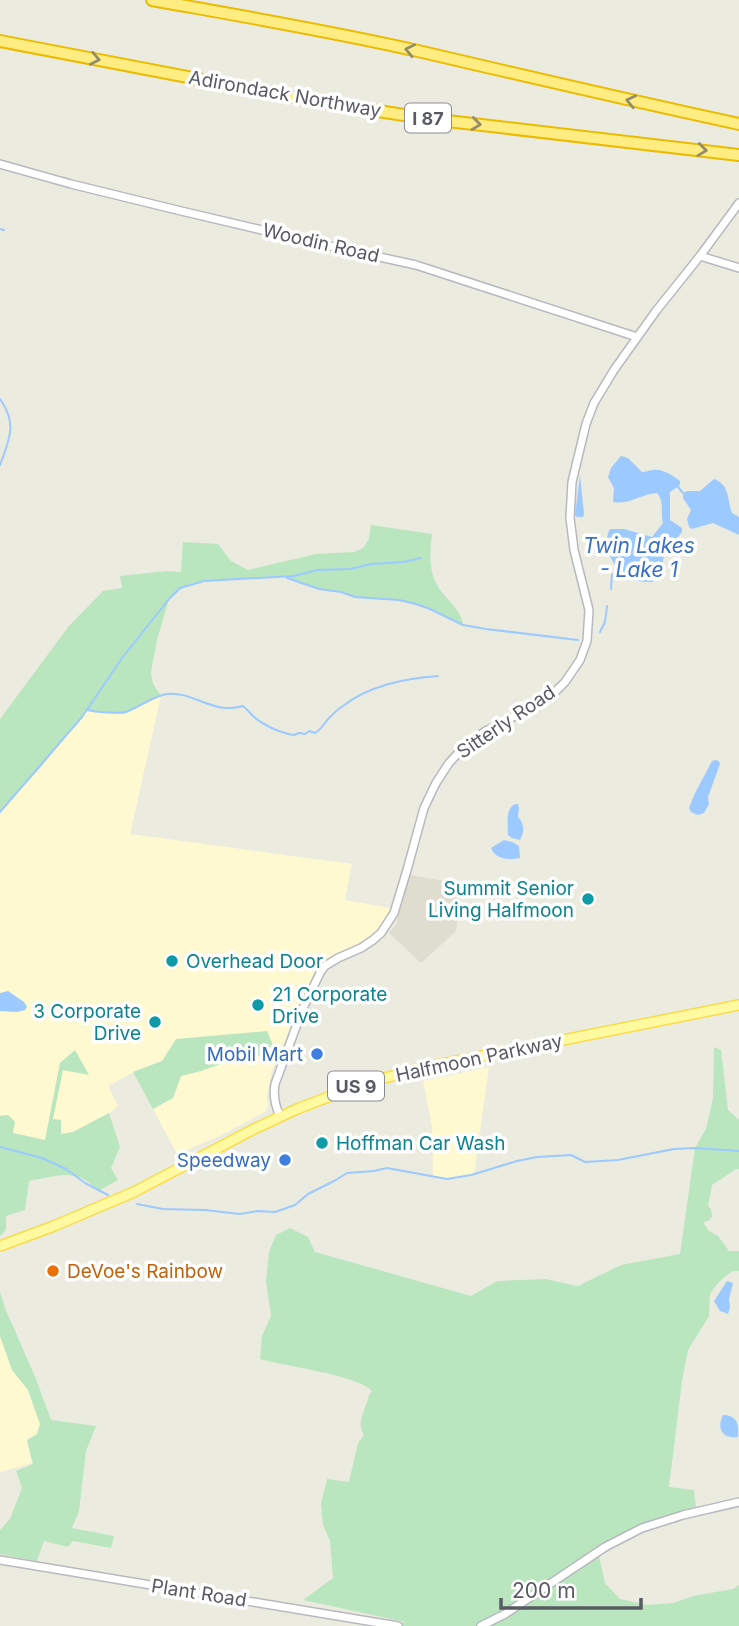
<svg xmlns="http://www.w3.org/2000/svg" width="739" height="1626" font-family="Inter,sans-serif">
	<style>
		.commercial { fill: #fff9d1 }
		.education { fill: #dfddcf }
		.green { fill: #b9e6be }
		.water { fill: #9cc9ff }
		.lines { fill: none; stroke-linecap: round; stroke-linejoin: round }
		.stream { stroke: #9cc9ff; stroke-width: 2 }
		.tertiary-casing { stroke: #b7b9bf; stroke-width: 10 }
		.primary-casing { stroke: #fadb4a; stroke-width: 12 }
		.motorway-casing { stroke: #ebbb00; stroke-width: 14 }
		.tertiary { stroke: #fff; stroke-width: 7 }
		.primary { stroke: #fffaa1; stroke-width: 9 }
		.motorway { stroke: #ffed83; stroke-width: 10 }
		.oneway { stroke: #928e6d }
		.culture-dot { fill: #0f9aa8; stroke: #fff; stroke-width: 2.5 }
		.shop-dot { fill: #3f7fe0; stroke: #fff; stroke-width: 2.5 }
		.food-dot { fill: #e8710a; stroke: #fff; stroke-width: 2.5 }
		.labels { text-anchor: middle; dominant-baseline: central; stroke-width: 7; stroke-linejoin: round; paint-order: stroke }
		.shield { fill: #fff; stroke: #8a8c90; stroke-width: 2 }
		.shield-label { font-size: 18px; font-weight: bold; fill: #585b61 }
		.street-label { font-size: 19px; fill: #585b61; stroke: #fff }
		.culture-label { font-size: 19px; fill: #0d838f; stroke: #fff; text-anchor: start }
		.shop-label { font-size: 19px; fill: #366cbe; stroke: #fff; text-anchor: end }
		.food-label { font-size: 19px; fill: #c56008; stroke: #fff; text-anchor: start }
		.water-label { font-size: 21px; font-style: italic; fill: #386fc9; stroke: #fff }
	</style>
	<rect width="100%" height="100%" fill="#ecebdf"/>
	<path class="commercial" d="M161 696 130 834 352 864 345 900 390 908 388 915 378 930 370 938 336 954 318 970 307 988 272 1071 267 1096 268 1106 265 1112 220 1136 177 1154 153 1109 173 1098 181 1076 201 1071 246 1055 278 1057 177 1039 162 1061 134 1072 108 1086 118 1106 109 1113 73 1132 60 1134 45 1140 12 1133 15 1121 8 1115 0 1116V812L40 768 87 710 97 712H126Z
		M489 1067 474 1174 447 1179 433 1177 432 1126 423 1081Z
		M0 1336 12 1370 28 1390 40 1424 37 1434 27 1441 32 1463 0 1472Z"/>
	<path class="education" d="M410 875 463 884 456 931 421 963 389 933 396 924Z"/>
	<path class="green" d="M371 525 432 534C430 552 428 572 439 588 447 601 461 609 463 625L430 609 416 604 399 600 355 597 341 592 319 589 283 577 204 581 190 584 180 588 169 599 157 640 151 672 153 684 161 696 126 712H97L87 710 40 768 0 812V719L69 626 103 591 122 588 120 576 166 571 181 572 183 542 218 544 231 561 248 570 316 554 354 552 363 548 369 539Z
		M267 1031 278 1057 246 1055 201 1071 181 1076 173 1098 153 1109 133 1072 162 1061 176 1039Z
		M714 1047 721 1050 728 1110 739 1120V1169H736L712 1185 708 1206 711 1209 712 1217 708 1221 703 1222 709 1231 718 1236 729 1251H739V1271H732L718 1283 710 1294 709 1316 688 1350 682 1381 669 1487 694 1490 696 1507 679 1522 657 1526 632 1537 599 1556 605 1583 620 1599 647 1605 673 1603 693 1596 733 1589 739 1585V1626H386L405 1622 303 1600 333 1578 330 1541 323 1525 321 1503 327 1479 349 1482 358 1443 364 1435C355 1421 367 1408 369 1395L372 1391C358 1375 284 1366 260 1359L262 1336 271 1316 266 1281 269 1252 276 1235 290 1228 308 1237 315 1252 471 1296 497 1281 545 1279 578 1286 621 1265 680 1254 695 1148 706 1129 713 1098Z
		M75 1050 89 1075 63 1070 53 1119 61 1120V1134L73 1132 109 1113 120 1147 111 1168 118 1180 98 1191C76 1166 57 1177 29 1181L25 1210 6 1216V1230L0 1236V1116L8 1115 15 1122 13 1133 45 1140 60 1063Z
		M0 1292 5 1308 36 1379 51 1420 96 1426 86 1451 79 1511 72 1528 114 1536 111 1548 73 1541 68 1547 44 1541 37 1561 0 1554V1530L10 1519 22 1488 16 1471 33 1464 27 1440 37 1434 40 1424 28 1390 12 1370 0 1336Z"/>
	<path class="water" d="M621 456 628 458 642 472C646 472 650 470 653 470 662 468 674 476 680 481V485L670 492V520L682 528V532L678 537 670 550 664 555 662 566 652 582C644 582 636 581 629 578 613 569 601 545 610 529H624L652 537 663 523C660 513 665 502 657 493 641 494 629 505 613 502L614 488 608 477 611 468Z
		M580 475 584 514 583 517H577L575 515Z
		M714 479C730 485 727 499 732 513L739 517V535L713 523 692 529 689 527 687 519 691 510 683 498V493L688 491H700Z
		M716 760 719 761 720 764 708 797 709 804 704 813 698 815 691 812 689 808C695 791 704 777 712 761Z
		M515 804H518L519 808 518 817C525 824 524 832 520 840L512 838 508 835C508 824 505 809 515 804Z
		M504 840 512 842 519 846 520 858C509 860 496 860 491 848Z
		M8 991 24 1002 27 1007 25 1010 17 1012 0 1011V993Z
		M727 1281 733 1283 729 1299 730 1307 728 1314 720 1311 714 1301Z
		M723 1415C737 1415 739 1424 738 1437 723 1439 716 1429 723 1415Z"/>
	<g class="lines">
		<path class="stream" d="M0 229 4 230
			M0 399C18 424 9 440 0 465
			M678 487 683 493
			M287 578 319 589 341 592 355 597 399 600 416 604 430 609 463 625 486 629 578 640
			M611 589 612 575 619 569
			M600 632 605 622 607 606
			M88 710C94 712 121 714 126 712 140 707 153 696 167 694 194 691 212 715 243 706 246 708 248 711 251 714 260 724 280 733 294 735L299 733 305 734 309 731 315 733C322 729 324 723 330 717 334 713 338 709 343 706 368 686 406 678 438 676
			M0 812 82 717 122 658 169 599 180 588 204 581 294 576 317 570 350 569 371 564 404 562 421 558
			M0 1147 42 1158 66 1169 85 1183 108 1195
			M137 1204 163 1209 205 1210 240 1214 257 1211 275 1212 295 1205 308 1194 334 1181 347 1173 374 1171 387 1168 447 1179 471 1175 517 1161 537 1157 571 1155 585 1162 618 1160 674 1149 695 1148 739 1151"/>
		<defs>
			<path id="tertiary" d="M0 164 71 184 177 210 325 245 416 265 637 337
				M700 256 739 268
				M280 1116C275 1106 273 1096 275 1084L303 1008 321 971 325 966 338 958 361 948 373 940 381 933 394 913 407 870 424 808 436 783 449 763 461 750 484 732 540 703 554 693 565 682 580 660 587 641 589 610 574 550 570 518 572 482 586 424 594 403 614 370 656 311 700 256 739 203
				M0 1560 398 1626
				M481 1626 505 1614 605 1547 642 1528 683 1515 739 1502"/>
			<path id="primary" d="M0 1246 54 1226 134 1192 254 1129 297 1109 365 1083 427 1067 739 1005"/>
			<path id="motorway" d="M152 0C241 16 330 31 418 51 525 76 632 101 739 124
				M0 41 313 101 430 119 739 155"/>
		</defs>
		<use href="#tertiary" class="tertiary-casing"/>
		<use href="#primary" class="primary-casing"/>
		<use href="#motorway" class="motorway-casing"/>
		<use href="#tertiary" class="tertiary"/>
		<use href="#primary" class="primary"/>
		<use href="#motorway" class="motorway"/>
	</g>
	<defs><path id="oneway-chevron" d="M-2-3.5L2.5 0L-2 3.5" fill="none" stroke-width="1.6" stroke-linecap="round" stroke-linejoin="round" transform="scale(1.75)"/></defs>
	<g class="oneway">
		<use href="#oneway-chevron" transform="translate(410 50) rotate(-168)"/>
		<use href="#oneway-chevron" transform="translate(95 59) rotate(11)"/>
		<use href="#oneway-chevron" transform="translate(631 101) rotate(-168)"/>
		<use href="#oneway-chevron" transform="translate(476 124) rotate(7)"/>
		<use href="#oneway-chevron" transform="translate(702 150) rotate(7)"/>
	</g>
	<g class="culture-dot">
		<circle cx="588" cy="899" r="7"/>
		<circle cx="172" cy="961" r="7"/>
		<circle cx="258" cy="1005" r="7"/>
		<circle cx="155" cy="1022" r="7"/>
		<circle cx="322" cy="1143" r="7"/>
	</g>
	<g class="shop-dot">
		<circle cx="317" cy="1054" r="7"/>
		<circle cx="285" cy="1160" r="7"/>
	</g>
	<circle class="food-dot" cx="53" cy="1271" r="7"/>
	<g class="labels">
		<g class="shield">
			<rect x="405" y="103.5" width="46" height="29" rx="5"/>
			<rect x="328" y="1071.5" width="56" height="29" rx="5"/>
		</g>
		<g class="shield-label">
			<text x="428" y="118">I 87</text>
			<text x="356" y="1086">US 9</text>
		</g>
		<g class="street-label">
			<text transform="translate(285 94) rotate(10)">Adirondack Northway</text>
			<text transform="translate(321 243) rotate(13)">Woodin Road</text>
			<text transform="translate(506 722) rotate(-34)">Sitterly Road</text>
			<text transform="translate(479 1058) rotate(-12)">Halfmoon Parkway</text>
			<text transform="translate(199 1593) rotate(9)">Plant Road</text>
		</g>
		<g class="culture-label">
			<text x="574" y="888" text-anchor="end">Summit Senior<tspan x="574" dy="22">Living Halfmoon</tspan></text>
			<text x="186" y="961">Overhead Door</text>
			<text x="272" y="994">21 Corporate<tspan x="272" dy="22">Drive</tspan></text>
			<text x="141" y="1011" text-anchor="end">3 Corporate<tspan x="141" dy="22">Drive</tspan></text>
			<text x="336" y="1143">Hoffman Car Wash</text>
		</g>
		<g class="shop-label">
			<text x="303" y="1054">Mobil Mart</text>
			<text x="271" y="1160">Speedway</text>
		</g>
		<g class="food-label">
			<text x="67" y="1271">DeVoe's Rainbow</text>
		</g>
		<g class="water-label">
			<text x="639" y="545">Twin Lakes<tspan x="639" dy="24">- Lake 1</tspan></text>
		</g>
	</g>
	<path d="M501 1598v10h140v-10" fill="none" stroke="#585b61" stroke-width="3.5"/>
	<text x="512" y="1598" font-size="21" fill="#585b61" stroke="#ffffff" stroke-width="5" paint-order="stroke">200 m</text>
</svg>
